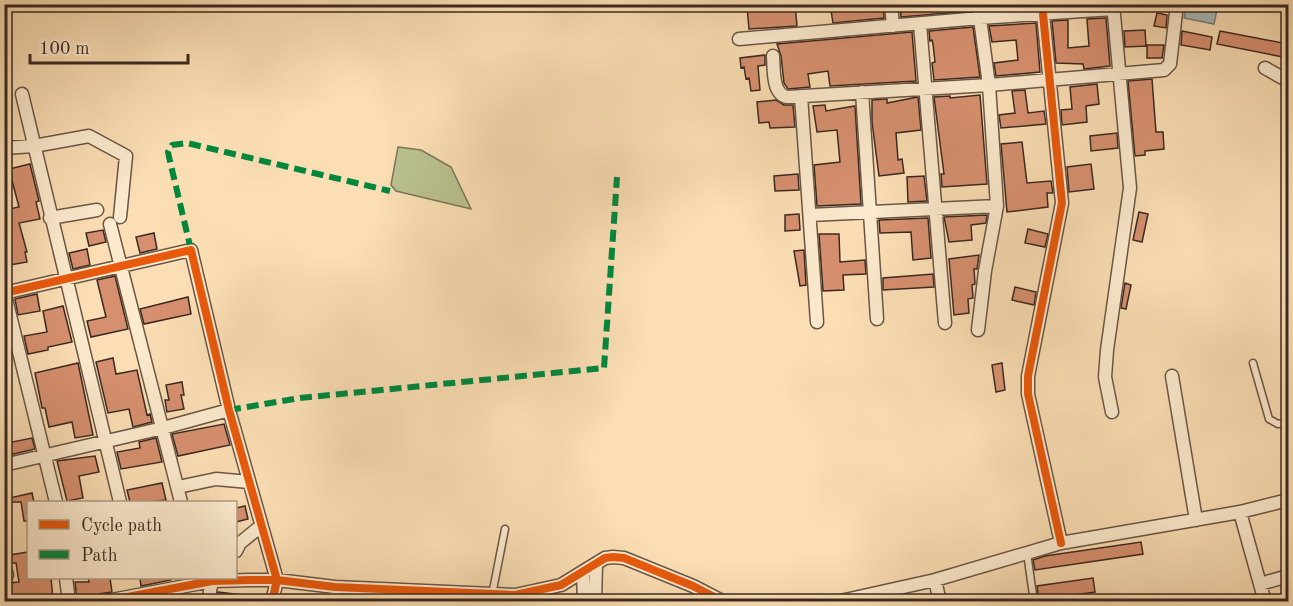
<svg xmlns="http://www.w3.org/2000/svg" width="1293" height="606" font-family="'Old Standard TT',serif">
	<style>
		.green { fill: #bac290; stroke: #7a7659; stroke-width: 1.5 }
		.water { fill: #a6b9ba; stroke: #7b7f7d; stroke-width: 1.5 }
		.building { fill: #d7906f; stroke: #3a2922; stroke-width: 1.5 }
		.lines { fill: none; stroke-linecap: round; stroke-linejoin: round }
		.service-casing { stroke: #6a5646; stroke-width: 9 }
		.minor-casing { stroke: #6a5646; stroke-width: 15 }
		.service { stroke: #fceace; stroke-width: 6 }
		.minor { stroke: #fceace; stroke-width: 12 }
		.quiet { stroke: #00873e; stroke-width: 6; stroke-dasharray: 12 6; stroke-linecap: butt }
		.cycleway-casing { stroke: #fceace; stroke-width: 11 }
		.cycleway { stroke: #e8590c; stroke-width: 8 }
	</style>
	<rect width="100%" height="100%" fill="#fbdeb4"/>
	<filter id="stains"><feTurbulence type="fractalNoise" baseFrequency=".00333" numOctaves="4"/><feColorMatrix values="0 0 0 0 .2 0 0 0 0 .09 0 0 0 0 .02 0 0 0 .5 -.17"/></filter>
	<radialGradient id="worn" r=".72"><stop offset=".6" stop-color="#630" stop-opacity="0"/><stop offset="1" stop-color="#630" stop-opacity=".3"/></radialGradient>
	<path class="green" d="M398 147 421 150 451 167 471 209 396 191 391 185Z"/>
	<path class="water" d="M1187 4 1218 5 1214 24 1184 18Z"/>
	<path class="building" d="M771 4H795L797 26 749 29 747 7Z
		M830 4H883L884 18 833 23Z
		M900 4H970L971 11 901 17Z
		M1157 13 1167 15 1166 28 1154 26Z
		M1106 18 1110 66 1084 69 1083 64 1056 63 1052 21 1068 20V48L1089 46 1087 19Z
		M1036 23 1040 72 996 76 994 63 1018 60 1016 40 992 42 989 26Z
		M973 27 980 77 934 80 932 63 935 62 933 44 932 40 930 41 929 31Z
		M1145 30 1146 46 1125 47 1124 31Z
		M1182 31 1212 37 1210 50 1181 45Z
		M1220 31 1288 44V58L1217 44Z
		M912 32 916 81 830 86 828 71 808 74 810 87 788 89 784 83 781 56 777 44Z
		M1147 45H1164L1162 58H1147Z
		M765 55V65L758 66 760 90 751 91 749 78 746 79 744 67 741 68 740 58Z
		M1152 79 1156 132H1163L1164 149 1145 151V155L1135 156 1128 81Z
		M1097 84 1099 104 1086 106 1087 122 1062 125 1061 110 1072 109 1070 87Z
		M1025 90 1028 113 1044 111 1046 124 1001 128 999 115 1015 113 1012 91Z
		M980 95 987 184 942 187 941 174H944L934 97 950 96V98Z
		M918 97 921 130 896 133 898 160 902 159 904 173 879 176 872 122V100L887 99V103Z
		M776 100 784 105H793L795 127 770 128 769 122 759 123 757 102Z
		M825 105 826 111 855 106 861 204 817 206 814 165 840 162 837 130 817 132 813 106Z
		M1117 133 1118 148 1091 151 1090 136Z
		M1022 142 1027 183 1051 181 1053 193H1047L1048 207 1007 212 1001 144Z
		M30 164 39 201 36 202 40 219 19 223 27 252H25L27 262 4 266V210L19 207 9 169Z
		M1091 164 1094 189 1069 192 1067 167Z
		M798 174 799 190 775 191 774 176Z
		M924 176 927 201 908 202 907 177Z
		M1139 212 1148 214 1142 242 1133 240Z
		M799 214 800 230 785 231V215Z
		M987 215 986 223 971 225 972 240 949 242 944 217Z
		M928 218 931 258 913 260 911 232 880 233 879 220Z
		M1028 229 1048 234 1045 247 1025 243Z
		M103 230 106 242 89 246 86 233Z
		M154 233 157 249 140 253 136 237Z
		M819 234H839L840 262 865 260 866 274 843 275 844 290 823 291Z
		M87 249 90 265 73 269 69 253Z
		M804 250 806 285 800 286 794 251Z
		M979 255 977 269H974L975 284 972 285 973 298 968 299 969 313 954 315 949 259Z
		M933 274 934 287 883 290V278Z
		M115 276 128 329 91 337 87 321 106 317 97 280Z
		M1125 283 1131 285 1126 309 1121 308Z
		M1015 287 1036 292 1034 305 1012 300Z
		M37 294 40 311 18 315 15 299Z
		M188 297 191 314 144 324 140 309Z
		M63 306 72 342 48 347V350L28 354 24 336 47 332 43 311Z
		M113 358 116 374 137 370 147 415 150 414 152 422 133 427 129 409 108 413 96 362Z
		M78 363 93 435 75 438 72 422 49 427 45 408H42L35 373Z
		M1002 363 1005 390 996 392 992 365Z
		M182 382 184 395H181L184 409 167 412 165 400H169L166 385Z
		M224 424 230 445 178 456 172 434Z
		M32 438 35 449 9 455 7 443Z
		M156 438 162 462 121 469 117 452 140 448 139 442Z
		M95 456 99 472 79 476 83 498 67 501 57 461Z
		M162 483 166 500 150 502H130L127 490Z
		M32 493 34 502H28V521H24L21 502H6L5 499Z
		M245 506 248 519 236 522V508Z
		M1141 542 1143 554 1035 570 1033 560 1045 556Z
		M28 552V578H51L53 599 43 600V597L5 596V583L19 582 16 563H12L4 556Z
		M88 578H110L112 592 99 594 94 598 77 600 75 582H89Z
		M140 578H171V580L141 586Z
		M1093 578 1095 592 1039 600 1037 586Z
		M218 592 250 596V602H216Z"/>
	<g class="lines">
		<defs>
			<path id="service" d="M1253 363 1269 419 1278 424 1288 422
				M1027 553 1034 602
				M492 595 505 529"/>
			<path id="minor" d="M891 4 893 26
				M1043 14 1062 203 1028 376V394L1061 543
				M920 24 945 323
				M739 39 980 18 1113 9
				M773 56C774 69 772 94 787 97L989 85 1164 70 1170 64 1177 4
				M1265 68 1288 81
				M862 92 877 319
				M22 94 120 502
				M801 96 817 322
				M4 148 34 146 89 136 126 156 120 217
				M810 215 997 206
				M50 218 97 210
				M110 224 181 502
				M4 291 56 502
				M4 293 191 250 229 410 277 580 272 602
				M978 330 985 271 997 206 989 85 978 4
				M1172 376 1196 520
				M1112 412 1105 377 1107 350 1130 188 1113 4
				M4 465 163 428 229 410
				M178 487 216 479 249 482
				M1240 512 1265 602
				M236 551 240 543 261 526
				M4 566 7 575
				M583 572 584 602
				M66 578 69 602
				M935 580 940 602
				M1260 584 1288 576
				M101 602 212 581 251 580H277L335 587 515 595 561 585 605 558 613 557 624 558 693 586 724 602
				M208 602 212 581
				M332 602 335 587
				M595 602 596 565
				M836 602 935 580 1061 543 1240 512 1288 500"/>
		</defs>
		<use href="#service" class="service-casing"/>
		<use href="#minor" class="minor-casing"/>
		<use href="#service" class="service"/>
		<use href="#minor" class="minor"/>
		<path class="quiet" d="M191 250 169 157 168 152 172 145 187 143 390 191
			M229 410 300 398 604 368 617 177"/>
		<defs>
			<path id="cycleway" d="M1043 14 1062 203 1028 376V394L1061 543
				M4 293 191 250 229 410 277 580 272 602
				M101 602 212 581 251 580H277L335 587 515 595 561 585 605 558 613 557 624 558 693 586 724 602"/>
		</defs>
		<use href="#cycleway" class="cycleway-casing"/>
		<use href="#cycleway" class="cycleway"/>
	</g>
	<rect width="1293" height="606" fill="none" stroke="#fbdeb4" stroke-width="24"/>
	<rect x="6" y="6" width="1281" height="594" fill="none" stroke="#3a2922" stroke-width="3"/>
	<rect x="12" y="12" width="1269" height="582" fill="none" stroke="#3a2922" stroke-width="1.5"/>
	<rect x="27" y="501" width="210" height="78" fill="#fceace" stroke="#ae9d89" stroke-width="1.5"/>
	<rect x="39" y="520" width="30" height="9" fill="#e8590c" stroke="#ae9d89" stroke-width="1.5"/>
	<text x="81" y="531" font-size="18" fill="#3a2922">Cycle path</text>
	<rect x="39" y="550" width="30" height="9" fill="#00873e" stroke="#ae9d89" stroke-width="1.5"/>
	<text x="81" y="561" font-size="18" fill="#3a2922">Path</text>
	<path d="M30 54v9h158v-9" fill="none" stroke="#3a2922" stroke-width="3"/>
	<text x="39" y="54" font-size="18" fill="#3a2922" stroke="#fceace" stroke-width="4.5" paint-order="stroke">100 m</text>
	<rect width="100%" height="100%" filter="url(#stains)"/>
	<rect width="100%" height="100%" fill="url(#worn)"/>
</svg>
